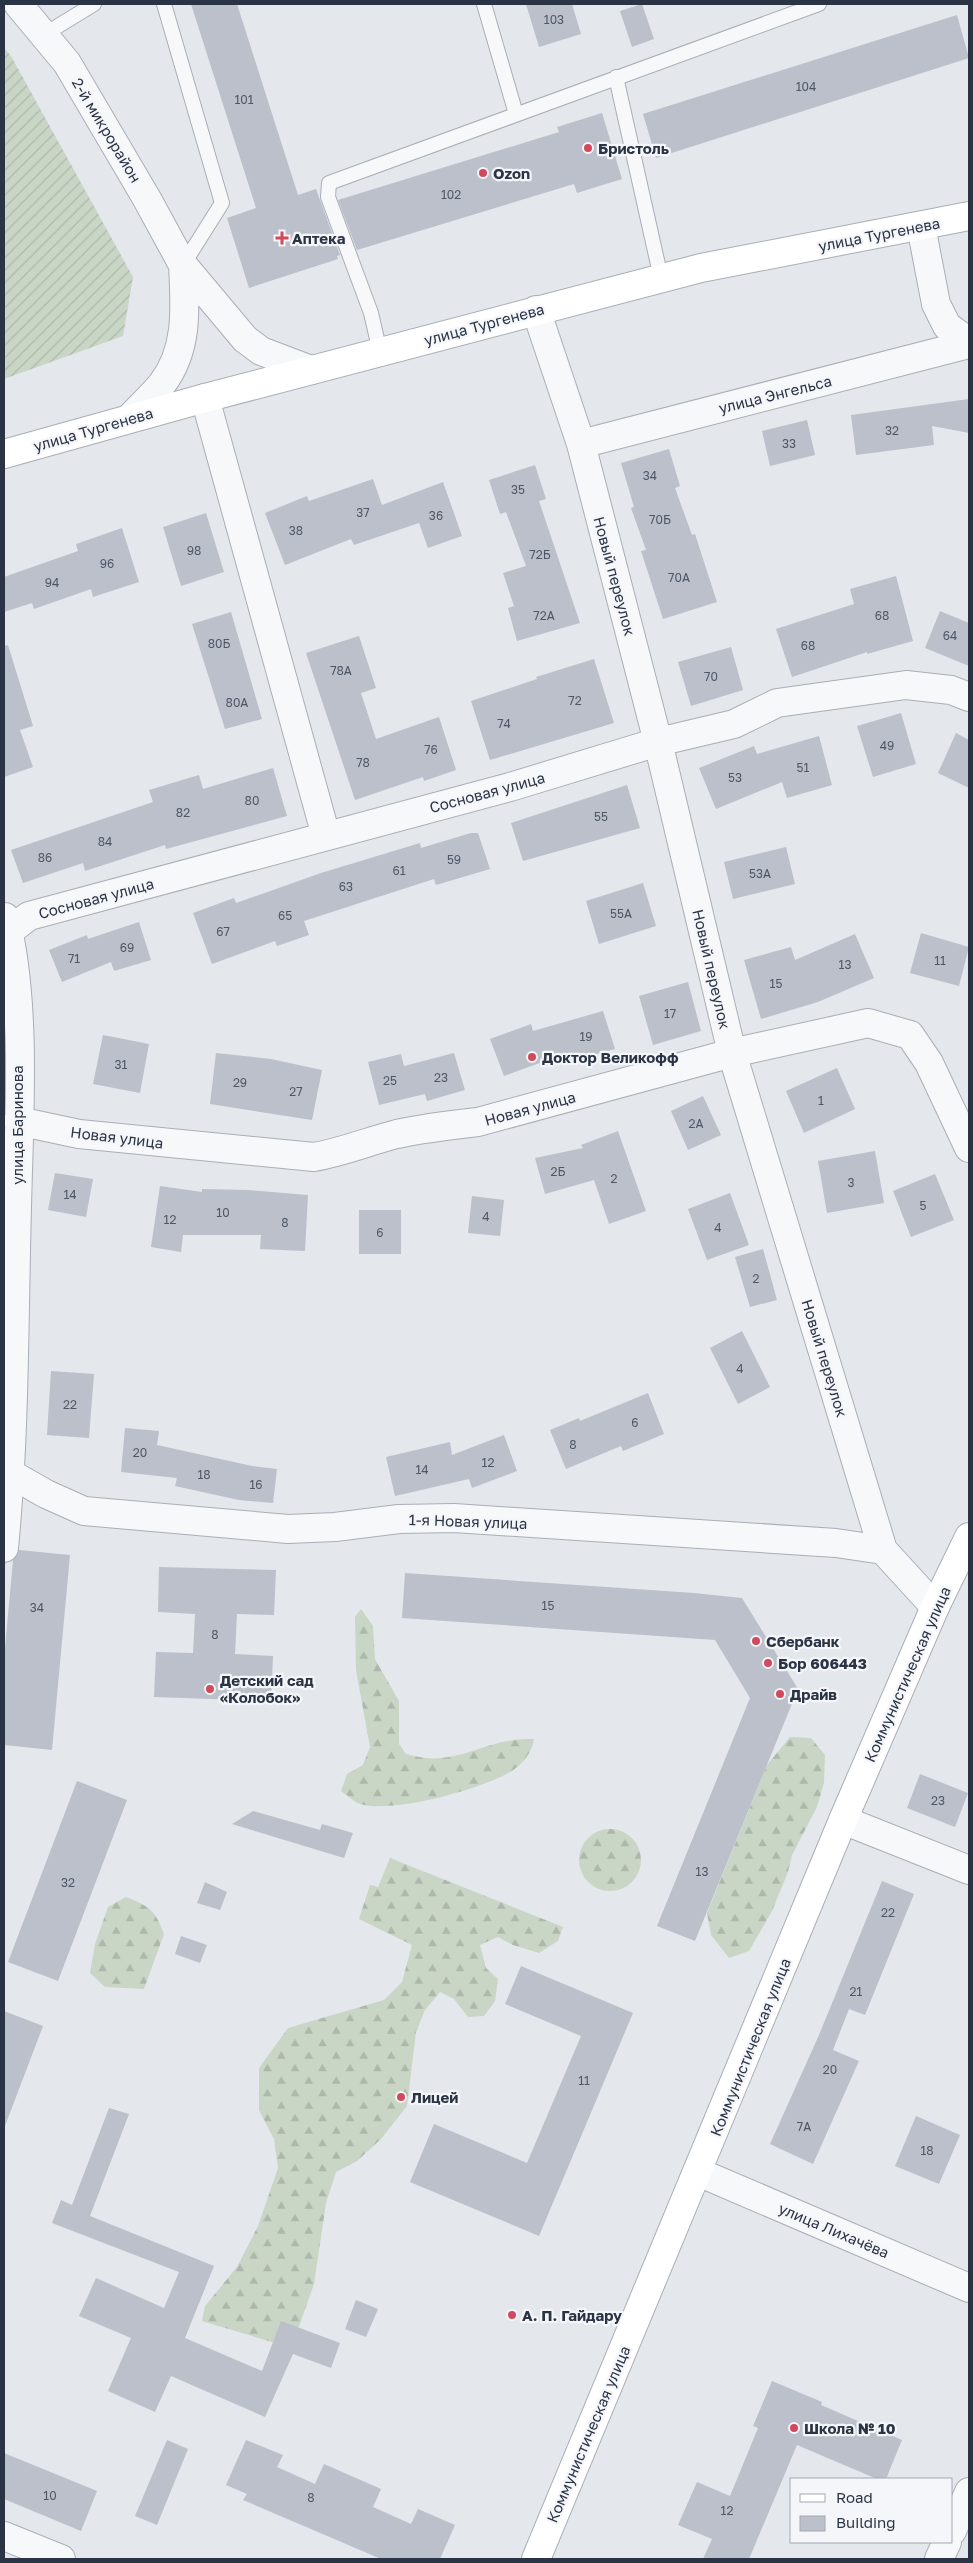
<svg xmlns="http://www.w3.org/2000/svg" width="973" height="2563" font-family="'Golos Text',sans-serif">
	<style>
		.forest { fill: url(#forest-firs) }
		.garden { fill: url(#garden-furrows) }
		.building { fill: #bbc0ca }
		.lines { fill: none; stroke-linecap: round; stroke-linejoin: round }
		.lane-casing { stroke: #a9aeb7; stroke-width: 16 }
		.street-casing { stroke: #a9aeb7; stroke-width: 30 }
		.secondary-casing { stroke: #a9aeb7; stroke-width: 30 }
		.lane { stroke: #f7f8fa; stroke-width: 14 }
		.street { stroke: #f7f8fa; stroke-width: 28 }
		.secondary { stroke: #fff; stroke-width: 28 }
		.poi-dot { fill: #d1495b; stroke: #f4f6f9; stroke-width: 2 }
		.labels { text-anchor: middle; dominant-baseline: central; stroke-width: 4.5; stroke-linejoin: round; paint-order: stroke }
		.number-label { font-size: 12px; fill: #4f5766 }
		.street-label { font-size: 15px; fill: #2b3445; stroke: #f4f6f9 }
		.poi-label { font-size: 15px; font-weight: bold; fill: #2b3445; stroke: #f4f6f9; text-anchor: start }
	</style>
	<defs>
		<pattern id="forest-firs" width="22" height="20" patternUnits="userSpaceOnUse" patternTransform="scale(1.25)"><rect width="22" height="20" fill="#c9d6c5"/><path d="M5 1l3.5 6h-7zM16 11l3.5 6h-7z" fill="#adb8ab"/></pattern>
		<pattern id="garden-furrows" width="10" height="10" patternUnits="userSpaceOnUse" patternTransform="scale(1.25)"><rect width="10" height="10" fill="#c9d6c5"/><path d="M-1 1l2-2M0 10L10 0M9 11l2-2" fill="none" stroke="#adb8ab"/></pattern>
	</defs>
	<rect width="100%" height="100%" fill="#e4e7ec"/>
	<path class="forest" d="M361 1609 373 1626 375 1659 399 1701V1744L406 1754C458 1770 483 1737 534 1739 532 1753 522 1765 510 1772 481 1789 393 1814 360 1804 354 1802 347 1795 341 1791L347 1774 363 1765 370 1747 356 1670 355 1617Z
		M790 1737 811 1738 825 1755 824 1783 817 1807 792 1855 788 1872 772 1911 749 1951 729 1958 711 1935 707 1913 767 1765Z
		M579 1860a31 31 0 1 1 62 0a31 31 0 1 1-62 0Z
		M390 1858 563 1927 558 1941 539 1953 513 1945 498 1937 480 1945 486 1968 498 1979 495 2001 484 2016 468 2017 454 1999 440 1992 425 2010 416 2032 407 2106 381 2139 357 2161 336 2172 326 2203 314 2284 297 2332 275 2343 202 2321 205 2306 237 2267 258 2226 278 2168 274 2139 259 2110V2068L288 2028 384 2000 402 1982 412 1945 359 1919 370 1885 378 1887Z
		M126 1897C149 1906 156 1911 164 1934L144 1989 105 1987 90 1973 95 1944 108 1907Z"/>
	<path class="garden" d="M4 48 11 56 133 277 123 336 4 379Z"/>
	<path class="building" d="M191 4H237L298 195 316 189 340 255 337 256 338 259 249 288 227 218 256 208Z
		M526 4H572L581 34 539 47Z
		M642 4 654 39 632 47 620 11Z
		M957 15 969 58 656 158 643 114Z
		M602 113 622 179 577 193 574 184 357 250 338 200 559 132 557 127Z
		M969 399V433L932 426 934 445 856 455 851 415Z
		M807 420 815 455 770 466 762 431Z
		M669 449 680 486 675 488 692 535 695 534 717 602 663 619 641 551 646 550 631 508 634 507 621 463Z
		M535 465 546 499 539 501 580 623 517 641 508 608 514 606 503 573 526 566 506 512 500 514 489 480Z
		M373 479 382 505 443 482 462 536 428 548 419 523 354 545 351 539 285 565 265 513 307 496 309 501Z
		M206 513 224 572 181 586 163 527Z
		M122 528 139 582 93 597 91 589 34 609 32 603 4 612V577L78 551 76 544Z
		M896 576 913 641 867 654V652L792 677 776 629 854 604 850 589Z
		M940 611 969 623V666L925 648Z
		M231 612 262 719 225 729 192 624Z
		M359 636 376 688 361 693 376 739 439 717 456 770 424 781 423 777 355 800 306 653Z
		M8 645 33 726 20 730 33 767 4 777V646Z
		M731 647 743 690 691 706 678 662Z
		M594 659 614 723 490 760 471 701 537 679 536 677Z
		M901 713 916 764 873 777 857 726Z
		M956 733 969 740V788L938 773Z
		M819 736 832 785 787 798 782 782 716 809 699 768 754 746 757 754Z
		M273 768 287 816 166 849 165 845 85 871 83 863 23 883 11 850 153 802 149 790 199 775 203 789Z
		M627 785 640 828 523 861 511 823Z
		M471 833H478L490 869 436 885 434 879 304 921 309 935 277 946 275 941 212 964 193 913 234 898 236 903 321 873 420 843 421 848Z
		M786 847 795 884 733 899 724 862Z
		M643 883 656 926 599 944 586 901Z
		M139 922 151 960 114 971 111 962 62 982 49 950 87 935 88 939Z
		M921 933 969 947 959 986 910 973Z
		M855 934 874 978 818 1002 761 1019 744 960 791 947 795 960Z
		M688 982 701 1031 653 1045 639 996Z
		M603 1011 615 1049 569 1062 567 1053 504 1076 490 1039 531 1024 533 1031Z
		M103 1035 149 1044 140 1093 93 1084Z
		M216 1053 271 1059 322 1070 312 1120 210 1104Z
		M454 1053 465 1090 427 1101 425 1094 379 1105 368 1062 401 1054 404 1066Z
		M837 1068 855 1109 804 1133 786 1091Z
		M703 1096 721 1135 688 1150 671 1111Z
		M618 1131 646 1211 609 1224 594 1180 545 1194 535 1158 583 1148 581 1145Z
		M875 1151 884 1203 827 1213 818 1161Z
		M55 1173 93 1179 86 1217 48 1210Z
		M935 1174 954 1220 911 1237 893 1191Z
		M160 1186 202 1192V1189L248 1190 308 1195 305 1251 260 1249 261 1235H183L181 1252 151 1247Z
		M730 1193 749 1245 707 1260 688 1209Z
		M472 1196 504 1200 500 1236 468 1233Z
		M359 1210H401V1254H359Z
		M763 1249 777 1300 750 1307 735 1257Z
		M742 1331 770 1387 738 1404 710 1348Z
		M51 1371 94 1374 89 1438 47 1435Z
		M648 1393 664 1434 623 1451 621 1446 566 1469 550 1430 579 1418 580 1421Z
		M125 1428 159 1431 157 1445 252 1466 277 1469 273 1503 239 1500 175 1486 177 1478 121 1472Z
		M504 1435 517 1471 472 1488 469 1479 395 1496 386 1457 450 1442 452 1455Z
		M19 1550 70 1555 52 1750 4 1745V1659L13 1560Z
		M159 1567 276 1570 274 1615 237 1614 235 1654 273 1656 271 1701 154 1697 156 1652 193 1653 195 1614 158 1612Z
		M405 1573 694 1593 742 1598 798 1689 695 1941 657 1926 750 1698 715 1640 402 1618Z
		M920 1774 968 1793 955 1827 907 1808Z
		M77 1781 127 1800 58 1981 8 1962Z
		M253 1811 320 1830 322 1824 353 1833 344 1858 232 1824Z
		M882 1881 914 1894 865 2015 849 2009 833 2050 859 2061 813 2164 770 2144 819 2035Z
		M205 1882 227 1892 220 1910 197 1903Z
		M181 1936 207 1945 200 1963 175 1954Z
		M521 1966 633 2013 539 2236 410 2182 434 2124 527 2163 581 2036 505 2004Z
		M4 2011 43 2026 5 2126H4Z
		M109 2108 129 2114 90 2216 214 2266 185 2338 262 2371 281 2321 340 2343 331 2368 293 2354 265 2417 171 2376 155 2412 108 2391 131 2338 79 2316 96 2278 164 2308 179 2272 52 2223 61 2200 72 2205Z
		M916 2116 960 2135 939 2184 895 2166Z
		M356 2300 378 2309 366 2337 345 2329Z
		M772 2381 822 2402 821 2405 902 2440 886 2479H877L797 2445 749 2559H703L712 2539 678 2525 697 2482 730 2496 758 2428 753 2426Z
		M167 2440 188 2449 157 2525 135 2516Z
		M246 2440 283 2455 277 2467 315 2484 324 2464 381 2489 373 2507 411 2524 418 2509 455 2525 440 2559H381L243 2500 247 2494 226 2485Z
		M4 2453 97 2491 81 2531 4 2499Z"/>
	<g class="lines">
		<defs>
			<path id="lane" d="M164 4 222 203 183 265
				M484 4 516 114
				M45 34 94 4
				M616 77 661 278
				M380 352 371 313 328 197 329 183 819 4"/>
			<path id="street" d="M18 4 67 63 147 199 183 265 245 339 261 351 311 370
				M921 226 936 304 947 326 969 342
				M536 310 581 444 658 742 732 1053 883 1550 935 1607
				M205 398 326 836
				M130 418C141 406 152 396 162 384 189 349 185 306 183 265
				M581 444 969 344
				M4 935 29 916 510 787 658 742 734 724 777 703 906 685 951 690 969 697
				M18 1121 79 1134 314 1157C343 1152 369 1141 397 1134 424 1128 451 1125 478 1122L732 1053 868 1023 910 1035 929 1063 969 1148
				M4 1470 46 1494 84 1511 288 1529 335 1527 399 1519 454 1518 836 1543 883 1550
				M4 1548C15 1435 14 1321 17 1207 19 1117 27 1003 5 917
				M843 1820 969 1870
				M698 2172 969 2288
				M952 2531 969 2492
				M4 2536 61 2559
				M939 2559 947 2542"/>
			<path id="secondary" d="M4 454 205 398 701 268 969 216
				M536 2559 843 1820 935 1607 969 1537"/>
		</defs>
		<use href="#lane" class="lane-casing"/>
		<use href="#street" class="street-casing"/>
		<use href="#secondary" class="secondary-casing"/>
		<use href="#lane" class="lane"/>
		<use href="#street" class="street"/>
		<use href="#secondary" class="secondary"/>
	</g>
	<g class="poi-dot">
		<circle cx="588" cy="148" r="5"/>
		<circle cx="483" cy="173" r="5"/>
		<path d="M279.5 230.5h5v5h5v5h-5v5h-5v-5h-5v-5h5z"/>
		<circle cx="532" cy="1057" r="5"/>
		<circle cx="756" cy="1641" r="5"/>
		<circle cx="768" cy="1663" r="5"/>
		<circle cx="210" cy="1689" r="5"/>
		<circle cx="780" cy="1694" r="5"/>
		<circle cx="401" cy="2097" r="5"/>
		<circle cx="512" cy="2315" r="5"/>
		<circle cx="794" cy="2428" r="5"/>
	</g>
	<g class="labels">
		<g class="number-label">
			<text x="554" y="19">103</text>
			<text x="806" y="86">104</text>
			<text x="244" y="99">101</text>
			<text x="451" y="194">102</text>
			<text x="892" y="430">32</text>
			<text x="789" y="443">33</text>
			<text x="650" y="475">34</text>
			<text x="518" y="489">35</text>
			<text x="363" y="512">37</text>
			<text x="436" y="515">36</text>
			<text x="660" y="519">70Б</text>
			<text x="296" y="530">38</text>
			<text x="194" y="550">98</text>
			<text x="540" y="554">72Б</text>
			<text x="107" y="563">96</text>
			<text x="679" y="577">70А</text>
			<text x="52" y="582">94</text>
			<text x="544" y="615">72А</text>
			<text x="882" y="615">68</text>
			<text x="950" y="635">64</text>
			<text x="219" y="643">80Б</text>
			<text x="808" y="645">68</text>
			<text x="341" y="670">78А</text>
			<text x="711" y="676">70</text>
			<text x="575" y="700">72</text>
			<text x="237" y="702">80А</text>
			<text x="504" y="723">74</text>
			<text x="887" y="745">49</text>
			<text x="431" y="749">76</text>
			<text x="363" y="762">78</text>
			<text x="803" y="767">51</text>
			<text x="735" y="777">53</text>
			<text x="252" y="800">80</text>
			<text x="183" y="812">82</text>
			<text x="601" y="816">55</text>
			<text x="105" y="841">84</text>
			<text x="45" y="857">86</text>
			<text x="454" y="859">59</text>
			<text x="399" y="870">61</text>
			<text x="760" y="873">53А</text>
			<text x="346" y="886">63</text>
			<text x="621" y="913">55А</text>
			<text x="285" y="915">65</text>
			<text x="223" y="931">67</text>
			<text x="127" y="947">69</text>
			<text x="74" y="958">71</text>
			<text x="940" y="960">11</text>
			<text x="845" y="964">13</text>
			<text x="776" y="983">15</text>
			<text x="670" y="1013">17</text>
			<text x="586" y="1036">19</text>
			<text x="121" y="1064">31</text>
			<text x="441" y="1077">23</text>
			<text x="390" y="1080">25</text>
			<text x="240" y="1082">29</text>
			<text x="296" y="1091">27</text>
			<text x="821" y="1100">1</text>
			<text x="696" y="1123">2А</text>
			<text x="558" y="1171">2Б</text>
			<text x="614" y="1178">2</text>
			<text x="851" y="1182">3</text>
			<text x="70" y="1194">14</text>
			<text x="923" y="1205">5</text>
			<text x="223" y="1212">10</text>
			<text x="486" y="1216">4</text>
			<text x="170" y="1219">12</text>
			<text x="285" y="1222">8</text>
			<text x="718" y="1227">4</text>
			<text x="380" y="1232">6</text>
			<text x="756" y="1278">2</text>
			<text x="740" y="1368">4</text>
			<text x="70" y="1404">22</text>
			<text x="635" y="1422">6</text>
			<text x="573" y="1444">8</text>
			<text x="140" y="1452">20</text>
			<text x="488" y="1462">12</text>
			<text x="422" y="1469">14</text>
			<text x="204" y="1474">18</text>
			<text x="256" y="1484">16</text>
			<text x="548" y="1605">15</text>
			<text x="37" y="1607">34</text>
			<text x="215" y="1634">8</text>
			<text x="938" y="1800">23</text>
			<text x="702" y="1871">13</text>
			<text x="68" y="1882">32</text>
			<text x="888" y="1912">22</text>
			<text x="856" y="1991">21</text>
			<text x="830" y="2069">20</text>
			<text x="584" y="2080">11</text>
			<text x="804" y="2126">7А</text>
			<text x="927" y="2150">18</text>
			<text x="50" y="2495">10</text>
			<text x="311" y="2497">8</text>
			<text x="727" y="2510">12</text>
		</g>
		<g class="street-label">
			<text transform="translate(107 130) rotate(59)">2-й микрорайон</text>
			<text transform="translate(879 234) rotate(-11)">улица Тургенева</text>
			<text transform="translate(484 324) rotate(-15)">улица Тургенева</text>
			<text transform="translate(775 394) rotate(-14)">улица Энгельса</text>
			<text transform="translate(93 429) rotate(-16)">улица Тургенева</text>
			<text transform="translate(615 576) rotate(75)">Новый переулок</text>
			<text transform="translate(487 792) rotate(-15)">Сосновая улица</text>
			<text transform="translate(96 898) rotate(-15)">Сосновая улица</text>
			<text transform="translate(712 969) rotate(77)">Новый переулок</text>
			<text transform="translate(530 1108) rotate(-15)">Новая улица</text>
			<text transform="translate(17 1125) rotate(-90)">улица Баринова</text>
			<text transform="translate(117 1137) rotate(7)">Новая улица</text>
			<text transform="translate(825 1358) rotate(73)">Новый переулок</text>
			<text transform="translate(468 1521) rotate(2)">1-я Новая улица</text>
			<text transform="translate(907 1674) rotate(-66)">Коммунистическая улица</text>
			<text transform="translate(750 2047) rotate(-68)">Коммунистическая улица</text>
			<text transform="translate(834 2230) rotate(23)">улица Лихачёва</text>
			<text transform="translate(588 2434) rotate(-67)">Коммунистическая улица</text>
		</g>
		<g class="poi-label">
			<text x="598" y="148">Бристоль</text>
			<text x="493" y="173">Ozon</text>
			<text x="292" y="238">Аптека</text>
			<text x="542" y="1057">Доктор Великофф</text>
			<text x="766" y="1641">Сбербанк</text>
			<text x="778" y="1663">Бор 606443</text>
			<text x="220" y="1680">Детский сад<tspan x="220" dy="17">«Колобок»</tspan></text>
			<text x="790" y="1694">Драйв</text>
			<text x="411" y="2097">Лицей</text>
			<text x="522" y="2315">А. П. Гайдару</text>
			<text x="804" y="2428">Школа № 10</text>
		</g>
	</g>
	<rect width="973" height="2563" fill="none" stroke="#2b3445" stroke-width="10"/>
	<rect x="790" y="2478" width="162" height="65" fill="#f4f6f9" stroke="#a4a8b1"/>
	<rect x="800" y="2494" width="25" height="8" fill="#ffffff" stroke="#a4a8b1"/>
	<text x="836" y="2503" font-size="15" fill="#2b3445">Road</text>
	<rect x="800" y="2516" width="25" height="15" fill="#bbc0ca" stroke="#a4a8b1"/>
	<text x="836" y="2528" font-size="15" fill="#2b3445">Building</text>
</svg>
